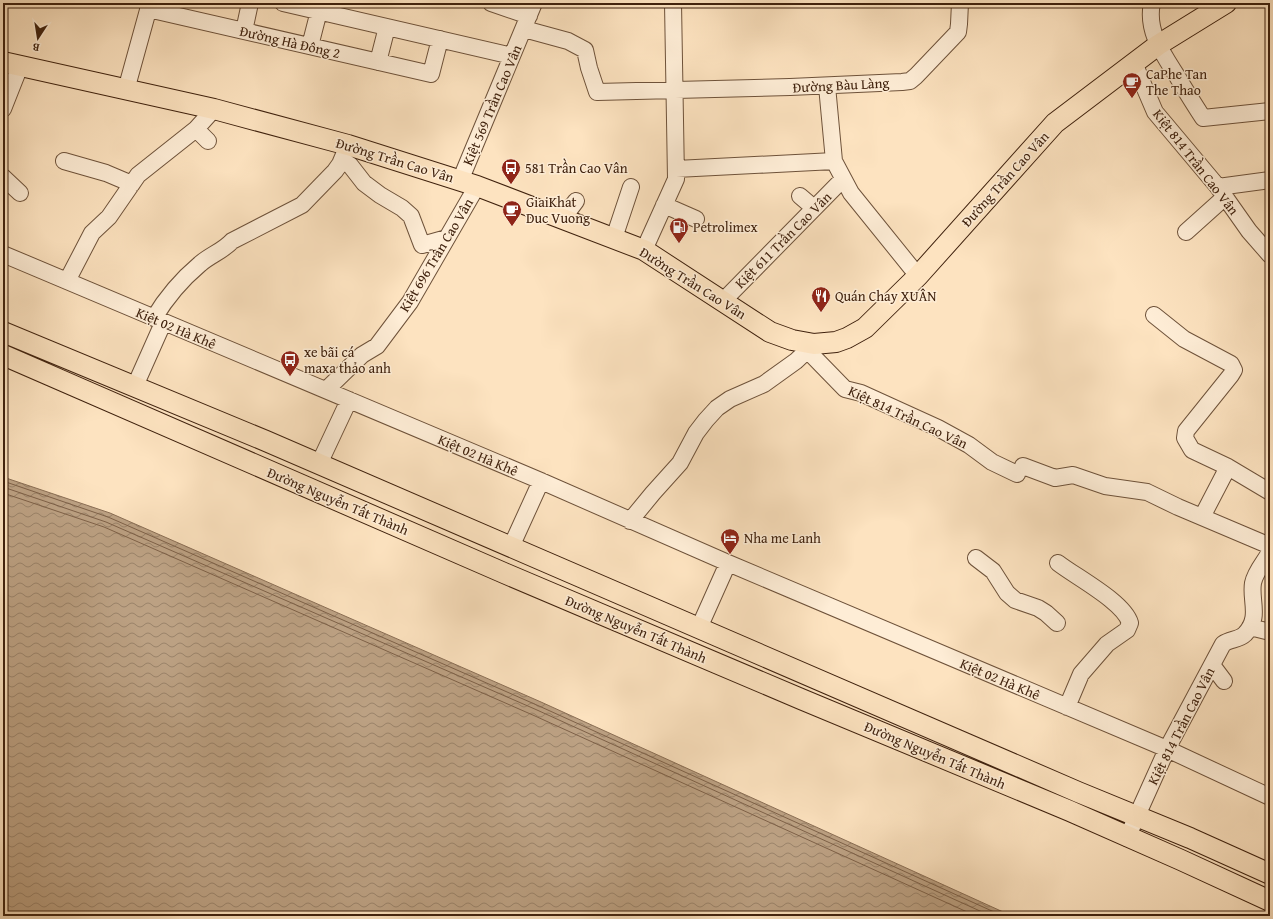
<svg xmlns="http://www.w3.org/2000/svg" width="1273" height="919" font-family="'Gentium Book Plus',serif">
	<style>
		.water { fill: url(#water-waves); stroke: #8a6e54 }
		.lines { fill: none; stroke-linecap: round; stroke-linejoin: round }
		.shore { stroke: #7e6148; stroke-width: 1 }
		.minor-casing { stroke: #6e523a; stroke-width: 18 }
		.major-casing { stroke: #3f210d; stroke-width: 22 }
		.minor { stroke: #feedd6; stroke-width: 16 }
		.major { stroke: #fde3c0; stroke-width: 20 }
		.labels { text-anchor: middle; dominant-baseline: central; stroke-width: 3; stroke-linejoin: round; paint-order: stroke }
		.street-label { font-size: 14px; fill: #3f210d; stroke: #feedd6 }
		.poi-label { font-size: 14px; fill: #3f210d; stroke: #feedd6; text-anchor: start }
	</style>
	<defs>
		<pattern id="water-waves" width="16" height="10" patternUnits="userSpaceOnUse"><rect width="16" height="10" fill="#bca183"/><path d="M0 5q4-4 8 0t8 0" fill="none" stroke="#9a836a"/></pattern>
	</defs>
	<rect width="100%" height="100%" fill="#fde3c0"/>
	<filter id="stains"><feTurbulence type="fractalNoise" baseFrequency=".005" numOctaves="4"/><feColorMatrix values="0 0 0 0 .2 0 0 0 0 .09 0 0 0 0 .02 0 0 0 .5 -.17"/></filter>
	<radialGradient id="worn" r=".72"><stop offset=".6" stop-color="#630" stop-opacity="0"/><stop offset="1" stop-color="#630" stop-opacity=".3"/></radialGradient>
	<path class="water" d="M3 477 110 513 541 702 1012 916H3Z"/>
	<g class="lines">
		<path class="shore" d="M3 481 108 517 539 706 1003 916
			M3 487 106 522 537 710 991 916
			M3 493 104 527 535 716 976 916"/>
		<defs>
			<path id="minor" d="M283 3 512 56
				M491 3 529 16
				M1152 3C1146 31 1163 54 1177 76 1185 90 1194 104 1203 118L1270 111
				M148 9 431 74 440 39
				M524 29 568 41 585 50 589 68 597 92 790 87 902 82 910 81 916 76 958 32 959 24 960 3
				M244 31 250 3
				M310 46 321 3
				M378 62 387 27
				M1134 63 1155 112 1218 187 1249 231 1270 255
				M827 86 834 161 851 193 918 276
				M126 90 150 3
				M3 109 20 66
				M196 129 208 141
				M342 160 350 165 364 183 380 195 402 208 411 216 422 245 447 238
				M64 161 106 173 132 184
				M676 169 834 161
				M3 177 20 193
				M460 181 534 3
				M1218 187 1270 180
				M800 196 814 208
				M664 205 696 219
				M561 218 567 213 576 201
				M1186 232 1225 197
				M614 238 631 187
				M644 250 676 179 673 3
				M3 254 541 481 728 563 1167 749 1270 797
				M67 281 92 233 109 217 138 175 196 129 214 109
				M723 301 843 179
				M1154 315 1184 339 1231 364 1234 370 1231 375 1186 431 1185 438 1192 450 1228 467 1270 492
				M154 318C166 298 181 280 200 264 210 255 223 251 232 241L302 205 335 171 340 164 348 145
				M807 350 845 389 861 393 938 428 969 445 992 462 1017 474
				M135 386 163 323
				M326 390 362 355 377 346 410 302 477 186
				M319 464 349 400
				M1023 466 1055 478 1073 475 1105 486 1147 492 1178 507 1270 546
				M1202 517 1228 467
				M630 521 653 493 680 463 696 433 706 420 717 408 730 399 764 384 796 361 814 344
				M511 547 541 481
				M976 558 993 571 1007 593 1015 600 1038 608 1046 613 1057 623
				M1058 563C1076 577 1124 602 1130 623L1127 630 1107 644 1081 674 1067 707
				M1250 627 1270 632
				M699 628 728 563
				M1212 665 1224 681
				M1127 838 1167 749 1223 644C1230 639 1239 640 1245 634 1261 617 1250 601 1253 583 1255 572 1265 561 1270 552"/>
			<path id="major" d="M3 62 214 109 348 145 477 186 644 250 770 332 792 340 814 344 836 342 847 338 865 328 918 276 1055 123 1158 45 1226 3
				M3 332 266 441 1078 792 1190 838 1270 874
				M3 355 504 573 801 699 1070 811 1181 860 1270 901"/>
		</defs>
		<use href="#minor" class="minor-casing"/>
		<use href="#major" class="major-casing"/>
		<use href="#minor" class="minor"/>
		<use href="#major" class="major"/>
	</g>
	<defs>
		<symbol id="cafe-pin" viewBox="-11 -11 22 30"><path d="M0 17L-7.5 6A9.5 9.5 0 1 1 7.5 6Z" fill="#8f2418" stroke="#feedd6"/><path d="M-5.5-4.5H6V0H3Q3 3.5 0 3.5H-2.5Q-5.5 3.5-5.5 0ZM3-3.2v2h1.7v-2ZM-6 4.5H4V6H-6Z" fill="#fff"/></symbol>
		<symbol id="bus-pin" viewBox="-11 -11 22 30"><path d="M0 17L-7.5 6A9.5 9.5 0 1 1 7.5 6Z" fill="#8f2418" stroke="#feedd6"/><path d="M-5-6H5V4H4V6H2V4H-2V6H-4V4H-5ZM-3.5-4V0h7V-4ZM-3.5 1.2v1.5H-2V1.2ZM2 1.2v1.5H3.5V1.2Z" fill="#fff"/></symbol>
		<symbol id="fuel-pin" viewBox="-11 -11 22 30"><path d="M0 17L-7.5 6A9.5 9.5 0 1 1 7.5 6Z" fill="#8f2418" stroke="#feedd6"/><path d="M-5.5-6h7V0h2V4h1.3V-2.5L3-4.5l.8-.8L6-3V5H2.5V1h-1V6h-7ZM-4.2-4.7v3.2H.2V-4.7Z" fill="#fff"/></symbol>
		<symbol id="restaurant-pin" viewBox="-11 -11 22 30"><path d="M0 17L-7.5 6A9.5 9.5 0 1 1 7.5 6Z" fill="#8f2418" stroke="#feedd6"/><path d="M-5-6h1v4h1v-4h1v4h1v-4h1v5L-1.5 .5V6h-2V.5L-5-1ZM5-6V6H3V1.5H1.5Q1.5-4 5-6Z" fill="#fff"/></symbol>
		<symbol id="hotel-pin" viewBox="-11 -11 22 30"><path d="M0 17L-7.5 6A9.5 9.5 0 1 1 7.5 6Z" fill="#8f2418" stroke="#feedd6"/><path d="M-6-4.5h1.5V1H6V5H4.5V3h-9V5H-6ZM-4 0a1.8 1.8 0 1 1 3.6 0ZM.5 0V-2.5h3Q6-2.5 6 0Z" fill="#fff"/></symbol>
	</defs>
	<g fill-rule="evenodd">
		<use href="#cafe-pin" x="1121" y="71" width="22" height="30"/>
		<use href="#bus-pin" x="500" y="157" width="22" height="30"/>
		<use href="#cafe-pin" x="501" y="199" width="22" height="30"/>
		<use href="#fuel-pin" x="668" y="216" width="22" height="30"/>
		<use href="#restaurant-pin" x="810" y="285" width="22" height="30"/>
		<use href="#bus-pin" x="279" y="349" width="22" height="30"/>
		<use href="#hotel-pin" x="719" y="527" width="22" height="30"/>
	</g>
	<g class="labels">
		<g class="street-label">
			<text transform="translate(290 42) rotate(13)">Đường Hà Đông 2</text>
			<text transform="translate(841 85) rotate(-3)">Đường Bàu Làng</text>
			<text transform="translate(492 105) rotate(-67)">Kiệt 569 Trần Cao Vân</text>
			<text transform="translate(395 160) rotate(17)">Đường Trần Cao Vân</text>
			<text transform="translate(1196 162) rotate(52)">Kiệt 814 Trần Cao Vân</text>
			<text transform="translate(1005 179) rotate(-48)">Đường Trần Cao Vân</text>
			<text transform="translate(783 240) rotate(-45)">Kiệt 611 Trần Cao Vân</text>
			<text transform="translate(436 255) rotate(-59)">Kiệt 696 Trần Cao Vân</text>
			<text transform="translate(693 283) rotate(32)">Đường Trần Cao Vân</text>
			<text transform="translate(176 328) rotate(23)">Kiệt 02 Hà Khê</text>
			<text transform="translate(908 417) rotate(25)">Kiệt 814 Trần Cao Vân</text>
			<text transform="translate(478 455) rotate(23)">Kiệt 02 Hà Khê</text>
			<text transform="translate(338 501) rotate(23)">Đường Nguyễn Tất Thành</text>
			<text transform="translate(636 629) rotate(23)">Đường Nguyễn Tất Thành</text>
			<text transform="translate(1000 679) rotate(23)">Kiệt 02 Hà Khê</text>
			<text transform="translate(1181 726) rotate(-63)">Kiệt 814 Trần Cao Vân</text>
			<text transform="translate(935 755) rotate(23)">Đường Nguyễn Tất Thành</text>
		</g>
		<g class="poi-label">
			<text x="1146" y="74">CaPhe Tan<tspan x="1146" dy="16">The Thao</tspan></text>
			<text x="525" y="168">581 Trần Cao Vân</text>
			<text x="526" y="202">GiaiKhat<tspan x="526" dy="16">Duc Vuong</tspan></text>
			<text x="693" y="227">Petrolimex</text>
			<text x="835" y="296">Quán Chay XUÂN</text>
			<text x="304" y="352">xe bãi cá<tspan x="304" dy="16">maxa thảo anh</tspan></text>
			<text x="744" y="538">Nha me Lanh</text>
		</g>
	</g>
	<rect width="1273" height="919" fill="none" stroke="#fde3c0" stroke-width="16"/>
	<rect x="4" y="4" width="1265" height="911" fill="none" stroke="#3f210d" stroke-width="2"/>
	<rect x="8" y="8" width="1257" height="903" fill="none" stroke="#3f210d"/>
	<g transform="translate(38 38) rotate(192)" stroke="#feedd6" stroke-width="3" paint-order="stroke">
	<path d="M0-3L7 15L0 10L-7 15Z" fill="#3f210d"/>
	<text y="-6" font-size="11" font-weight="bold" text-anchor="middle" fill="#3f210d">B</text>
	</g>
	<rect width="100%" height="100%" filter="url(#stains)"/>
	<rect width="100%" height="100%" fill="url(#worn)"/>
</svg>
